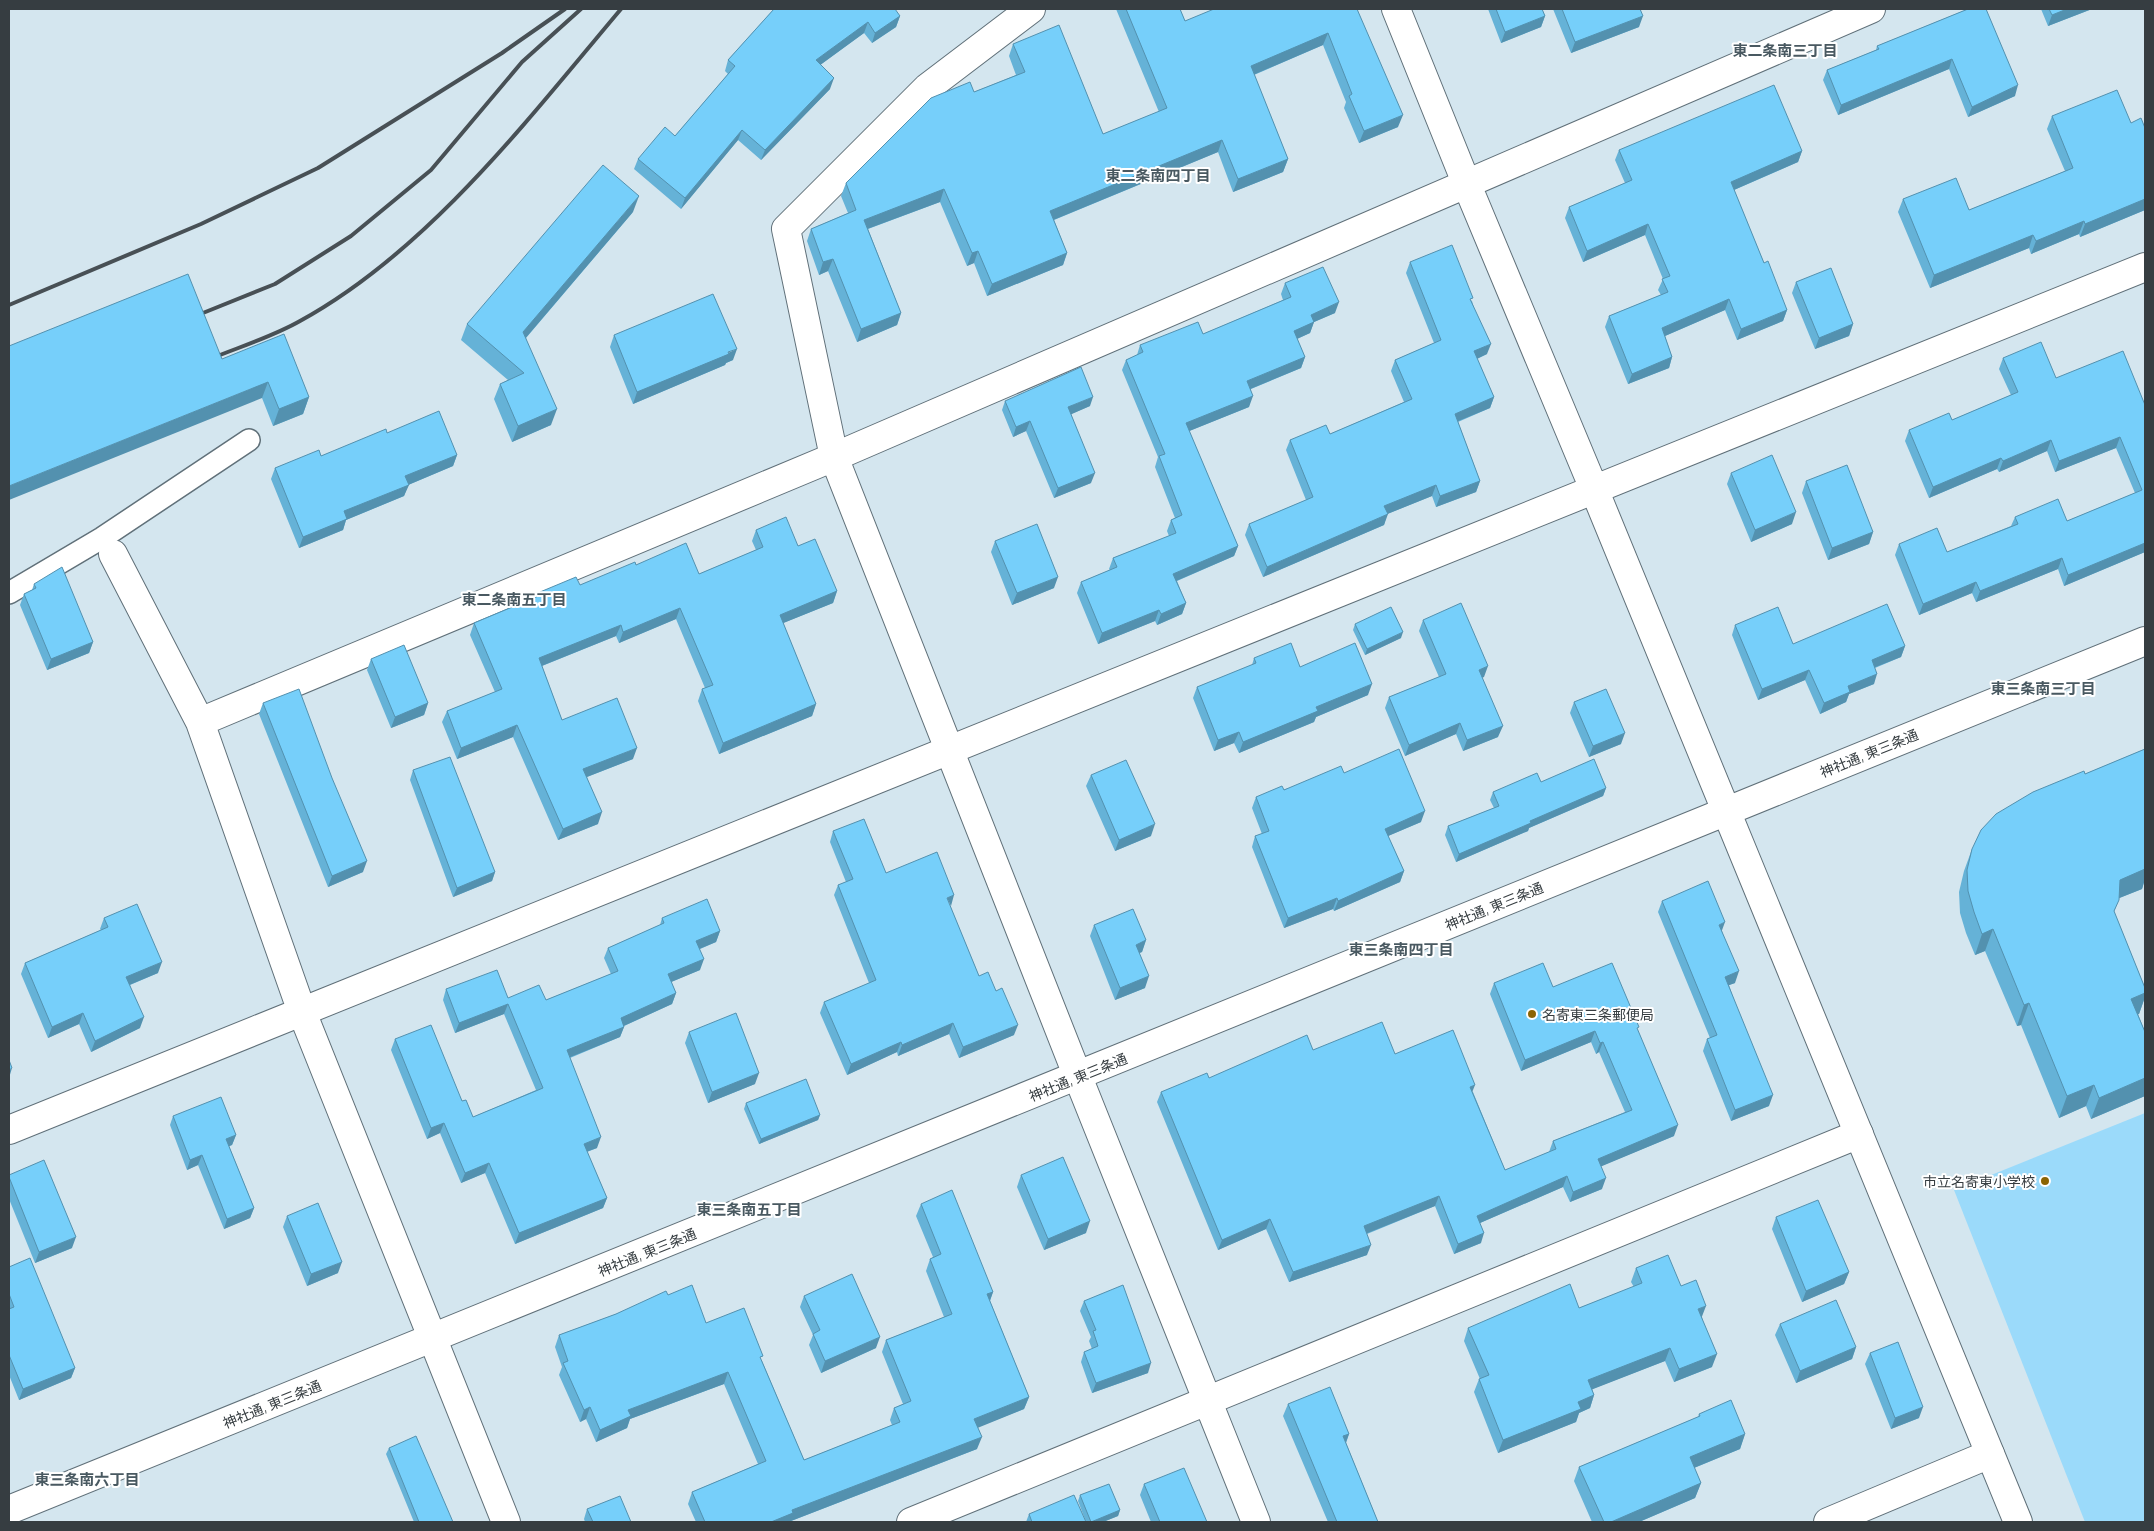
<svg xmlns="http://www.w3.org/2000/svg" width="2154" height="1531" font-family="Barlow,'Noto Sans JP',sans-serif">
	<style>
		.green { fill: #9bdafa }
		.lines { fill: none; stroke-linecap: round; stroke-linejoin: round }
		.service-casing { stroke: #607079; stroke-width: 24 }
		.minor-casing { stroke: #607079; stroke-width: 30 }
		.tertiary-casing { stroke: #607079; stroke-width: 30 }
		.service { stroke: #fff; stroke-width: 21 }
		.minor { stroke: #fff; stroke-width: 28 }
		.tertiary { stroke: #fff; stroke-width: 28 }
		.rail { stroke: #485055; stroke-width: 4 }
		.wall { fill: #65b2d7 }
		.shaded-wall { fill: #5391af }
		.building { fill: #76cffa; stroke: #5391af }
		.poi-dot { fill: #8b6404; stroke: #fff; stroke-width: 2 }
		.labels { text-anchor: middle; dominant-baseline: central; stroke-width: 4; stroke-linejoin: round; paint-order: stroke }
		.street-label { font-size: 14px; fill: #363d41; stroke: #fff }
		.poi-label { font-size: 14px; fill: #363d41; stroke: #fff; text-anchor: start }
		.neighbourhood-label { font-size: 15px; font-weight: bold; fill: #495961; stroke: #fff }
	</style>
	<rect width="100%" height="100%" fill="#d4e6ef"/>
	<path class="green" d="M2145 1113V1522H2085L1954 1190Z"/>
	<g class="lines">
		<defs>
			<path id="service" d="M9 593 102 538 249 440"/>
			<path id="minor" d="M1031 9 927 88 786 229 834 457 1078 1077 1256 1522
				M1396 9 1467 185
				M302 1012 506 1522
				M911 1522 1859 1134
				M1828 1522 1990 1454"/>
			<path id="tertiary" d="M1467 185 1594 489 2018 1522
				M113 554 200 722 302 1012
				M200 722 834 457 1871 9
				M9 1130 2145 267
				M9 1510 2145 641"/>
		</defs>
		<use href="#service" class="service-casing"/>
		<use href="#minor" class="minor-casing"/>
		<use href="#tertiary" class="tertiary-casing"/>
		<use href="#service" class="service"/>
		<use href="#minor" class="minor"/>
		<use href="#tertiary" class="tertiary"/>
		<path class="rail" d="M9 305 201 224 318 168 502 53 565 9
			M193 317 275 284 351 236 431 170 522 62 581 9
			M210 359C239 347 272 337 300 321 428 251 529 118 621 9"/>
	</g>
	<path class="wall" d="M774 9 900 16 896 27 872 43 864 33 820 65 830 89 761 160 738 140 681 209 634 169 638 159 675 136 728 74 725 71 728 60Z
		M1116 9H1180L1185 21 1357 9 1398 127 1359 143 1344 108 1346 102 1323 45 1254 75 1288 159 1283 172 1233 192 1218 152 1054 220 1067 253 1063 265 987 296 974 263 967 266 940 202 868 229 901 313 897 325 857 342 828 271 819 275 807 241 811 229 848 213 841 196 846 183 974 92 1016 75 1009 56 1013 44 1103 134 1159 112Z
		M1488 9H1542L1545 16 1541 27 1501 43Z
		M1553 9H1640L1639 27 1571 53Z
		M1968 9 2015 96 1968 117 1949 69 1838 115 1823 80 1827 70 1876 50 1877 46Z
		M2041 9H2092L2048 26Z
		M2052 116 2131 123 2145 128V210L2080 237 2079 234 2031 254 2029 248 1930 288 1898 212 1903 199 1969 210 2065 171 2047 129Z
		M1619 150 1802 151 1798 162 1734 190 1764 263 1787 310 1783 321 1737 340 1725 310 1665 336 1672 357 1669 368 1628 384 1605 327 1609 316 1661 295 1658 290 1663 279 1645 235 1583 262 1565 218 1569 207 1625 183 1615 160Z
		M633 212 526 338 551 425 512 442 494 399 500 384 508 380 461 340 467 324Z
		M1410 262 1472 301 1487 354 1477 359 1494 397 1490 408 1458 422 1480 481 1476 492 1436 507 1432 496 1387 514 1384 525 1263 577 1245 535 1249 524 1306 500 1286 450 1290 440 1330 434 1404 402 1391 371 1395 360 1434 343 1406 273Z
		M1796 282 1853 324 1849 336 1815 349 1792 293Z
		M1285 283 1335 313 1314 322 1310 333 1297 339 1305 357 1301 368 1251 389 1249 407 1189 431 1238 546 1234 556 1177 581 1186 603 1182 614 1157 625 1155 621 1098 644 1077 593 1081 582 1110 570 1109 569 1113 558 1169 536 1167 531 1171 520 1175 518 1155 467 1158 457 1122 370 1126 360 1137 355 1140 345 1203 334 1283 300 1281 294Z
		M614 335 733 360 726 363 725 365 633 404 610 347Z
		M2003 358 2056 378 2145 405V552L2064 586 2058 569 1976 602 1972 593 1919 615 1895 555 1899 544 1947 552 2011 526 2015 517 2067 521 2135 493 2116 448 2055 472 2047 451 1999 472 1997 469 1929 498 1905 441 1909 430 1952 420 2011 395 1999 369Z
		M222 359 309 397 303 414 273 426 262 398Z
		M1005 401 1090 406 1071 414 1091 483 1054 498 1026 431 1013 437 1002 410Z
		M387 433 457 455 453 466 408 485 404 496 346 520 343 530 299 548 271 479 275 468 321 456Z
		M1731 473 1792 524 1751 542 1727 484Z
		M1806 481 1873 532 1869 544 1828 560 1802 493Z
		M756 530 798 546 837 591 833 603 783 623 816 704 812 716 719 754 698 701 702 689 705 688 676 619 619 643 616 636 542 666 562 720 633 759 587 777 598 824 558 840 513 737 457 759 442 722 447 711 495 692 470 635 474 623 538 596 540 592 580 585 636 565 699 574 756 550 752 541Z
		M995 541 1054 588 1012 605 991 552Z
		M34 584 93 642 89 653 47 670 20 605 24 594 32 590Z
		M1423 620 1484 677H1482L1498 737 1463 751 1456 734 1405 756 1385 708 1389 697 1439 677 1419 631Z
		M1355 624 1401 638 1365 655 1353 630Z
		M1735 625 1793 644 1905 646 1901 657 1875 668 1874 684 1849 694 1846 702 1820 714 1805 680 1758 700 1732 635Z
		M1254 658 1300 667 1368 695 1316 717 1314 722 1239 753 1234 743 1214 751 1193 698 1197 687 1252 665Z
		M371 659 428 703 424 715 391 728 367 670Z
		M1574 702 1621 744 1589 757 1570 713Z
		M263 703 363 872 328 887 259 714Z
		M2145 749V879L2142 889 2119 898 2114 912 2145 988V997L2139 1014H2138L2145 1032V1096L2091 1119 2086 1106 2059 1118 2021 1025 2017 1026 1985 951 1975 955 1966 933 1960 913 1959 892 1964 871 1972 849 2085 774Z
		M413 770 495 872 492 881 453 897 410 780Z
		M1344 773 1421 822 1388 836 1404 871 1400 882 1334 911 1333 909 1284 928 1252 847 1255 836 1262 834 1252 808 1256 797Z
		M1091 775 1151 836 1115 851 1086 786Z
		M1541 782 1606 788 1603 796 1529 828 1528 831 1456 862 1445 835 1448 826 1494 808 1490 800 1493 792Z
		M833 831 886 873 950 906 979 976 1014 1035 959 1058 949 1034 898 1056 897 1052 847 1075 820 1013 824 1002 869 983 834 895 838 885 846 882 830 842Z
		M1662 901 1722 931 1735 983 1729 985 1769 1106 1731 1121 1703 1051 1707 1039 1710 1038 1658 912Z
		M104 918 158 973 130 985 140 1028 91 1052 79 1024 48 1038 21 974 25 963 101 930 100 929Z
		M662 918 720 931 716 942 700 949V970L671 982 676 993 672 1004 624 1026V1027L620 1037 570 1058 597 1148 587 1152 607 1198 603 1208 515 1244 485 1173 461 1183 440 1133 427 1139 391 1050 395 1039 462 1101 473 1117 536 1090 504 1014 455 1033 443 1000 446 989 508 998 546 1000 611 974 604 958 608 948 660 925Z
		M1094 925 1146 940 1142 952 1139 953 1145 988 1115 1000 1090 936Z
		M1494 983 1553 987 1638 1031 1674 1136 1601 1166 1602 1189 1570 1202 1563 1187 1480 1223 1481 1243 1454 1254 1435 1206 1367 1234V1255L1289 1282 1266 1229 1218 1250 1157 1102 1161 1092 1313 1050 1395 1054 1473 1092 1505 1170 1549 1152 1553 1141 1625 1112 1599 1052 1596 1054 1591 1042 1521 1071 1490 994Z
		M689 1032 755 1084 708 1103 685 1043Z
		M746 1103 820 1115 818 1120 759 1144 744 1109Z
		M173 1116 236 1135 232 1145 229 1146 254 1208 250 1218 224 1229 198 1165 187 1170 170 1125Z
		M9 1175 72 1248 35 1263 9 1199Z
		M1021 1175 1086 1233 1044 1250 1017 1187Z
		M921 1204 993 1292 990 1301 1029 1397 1024 1409 978 1427 977 1449 791 1521 790 1522H696L688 1504 692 1492 758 1464 724 1384 630 1419 627 1428 596 1442 586 1419 580 1422 559 1375 562 1367 555 1347 559 1335 668 1295 706 1323 762 1361 804 1460 892 1425 890 1420 894 1408 903 1404 882 1352 886 1340 944 1317 926 1271 930 1259 933 1257 916 1216Z
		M287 1216 338 1273 307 1286 283 1227Z
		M1776 1217 1849 1272 1844 1284 1802 1302 1772 1229Z
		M9 1267 75 1368 71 1378 19 1400 9 1375Z
		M1636 1268 1681 1286 1702 1317 1712 1367 1674 1382 1665 1361 1592 1389 1594 1395 1590 1408 1579 1413 1576 1422 1498 1453 1474 1392 1479 1379H1480L1464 1341 1468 1328 1579 1308 1634 1287 1631 1282Z
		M804 1296 876 1348 821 1373 809 1345 813 1335 800 1307Z
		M1084 1301 1148 1373 1092 1393 1081 1362 1084 1352 1092 1349 1089 1341 1091 1337 1080 1311Z
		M1780 1324 1856 1347 1852 1359 1796 1383 1775 1335Z
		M1870 1353 1919 1418 1891 1429 1865 1364Z
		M1288 1404 1349 1434 1346 1443 1378 1522H1328L1283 1416Z
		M1699 1414 1745 1434 1740 1449 1694 1468 1701 1483 1695 1498 1639 1522H1592L1574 1481 1579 1467 1698 1417Z
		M389 1448 453 1522H414L386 1454Z
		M1144 1484 1207 1522H1151L1140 1495Z
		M1080 1495 1120 1510 1118 1516 1103 1522H1086L1078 1501Z
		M587 1509 631 1522H585L584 1519Z
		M1029 1514 1086 1522H1026Z"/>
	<path class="shaded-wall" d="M2067 9H2092L2048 26 2052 15Z
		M900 16 896 27 872 43 875 33Z
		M1545 16 1541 27 1501 43 1505 32Z
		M1643 16 1639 27 1571 53 1575 42Z
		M868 22 864 33 812 71 816 60Z
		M1328 33 1323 45 1246 78 1251 66Z
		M1952 59 1949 69 1838 115 1841 105Z
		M834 78 830 89 761 160 765 150Z
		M2018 85 2015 96 1968 117 1972 107Z
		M1403 115 1398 127 1359 143 1364 131Z
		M742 130 738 140 681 209 685 198Z
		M1222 140 1218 152 1046 223 1050 211Z
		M1802 151 1798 162 1727 193 1731 182Z
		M1288 159 1283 172 1233 192 1238 179Z
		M944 189 940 202 859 232 864 220Z
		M639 196 633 212 518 347 523 332Z
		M2145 199V210L2080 237 2085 224Z
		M2084 221 2079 234 2031 254 2036 241Z
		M1648 224 1645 235 1583 262 1587 251Z
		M2033 235 2029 248 1930 288 1934 275Z
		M978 251 974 263 967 266 972 253Z
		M1067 253 1063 265 987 296 992 284Z
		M833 259 828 271 819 275 823 262Z
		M1729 299 1725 310 1658 339 1662 328Z
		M1339 302 1335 313 1314 322 1310 333 1290 342 1294 331 1311 315Z
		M1787 310 1783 321 1737 340 1741 329Z
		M901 313 897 325 857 342 861 329Z
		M1853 324 1849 336 1815 349 1819 338Z
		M1491 344 1487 354 1470 362 1474 351Z
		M737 349 733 360 726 363 725 365 633 404 637 392Z
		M1305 357 1301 368 1243 392 1247 381Z
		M1672 357 1669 368 1628 384 1632 374Z
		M268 382 262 398 9 500V486Z
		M1253 396 1249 407 1182 434 1186 423Z
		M309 397 303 414 273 426 279 409Z
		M1093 397 1090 406 1065 417 1068 407Z
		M1494 397 1490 408 1451 424 1455 414Z
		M557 409 551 425 512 442 518 426Z
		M1030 421 1026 431 1013 437 1016 427Z
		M2120 437 2116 448 2055 472 2059 461Z
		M2051 440 2047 451 1999 472 2003 461Z
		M457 455 453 466 401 488 405 476Z
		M2001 458 1997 469 1929 498 1933 487Z
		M1095 473 1091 483 1054 498 1058 488Z
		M1480 481 1476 492 1436 507 1440 496Z
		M409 485 404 496 346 520 343 530 299 548 303 537 344 511Z
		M1436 485 1432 496 1380 517 1384 506Z
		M1796 512 1792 524 1751 542 1755 530Z
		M1388 514 1384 525 1263 577 1267 567Z
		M1873 532 1869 544 1828 560 1832 548Z
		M2145 543V552L2064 586 2068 575Z
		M1238 546 1234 556 1169 584 1173 574Z
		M2062 558 2058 569 1976 602 1980 591Z
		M1058 577 1054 588 1012 605 1017 593Z
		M1976 582 1972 593 1919 615 1923 604Z
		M837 591 833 603 776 626 780 615Z
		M1186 603 1182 614 1157 625 1161 614Z
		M680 608 676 619 619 643 623 632Z
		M1159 610 1155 621 1098 644 1102 633Z
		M621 625 616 636 534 669 539 658Z
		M1403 632 1401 638 1365 655 1367 649Z
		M93 642 89 653 47 670 51 659Z
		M1905 646 1901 657 1868 670 1872 660Z
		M1488 666 1484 677 1475 681 1479 670Z
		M1809 670 1805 680 1758 700 1762 689Z
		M1877 674 1874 684 1849 694 1846 702 1820 714 1824 703 1848 686Z
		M1372 684 1368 695 1316 717 1314 722 1239 753 1243 742 1316 707Z
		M428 703 424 715 391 728 395 717Z
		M816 704 812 716 719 754 723 743Z
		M1460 723 1456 734 1405 756 1409 745Z
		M517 725 513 737 457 759 461 748Z
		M1503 726 1498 737 1463 751 1467 740Z
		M1239 732 1234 743 1214 751 1218 740Z
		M1625 733 1621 744 1589 757 1593 746Z
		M637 748 633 759 579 780 583 769Z
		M1606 788 1603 796 1529 828 1528 831 1456 862 1459 854 1530 821Z
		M1425 811 1421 822 1381 839 1385 829Z
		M602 812 598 824 558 840 563 829Z
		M1155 824 1151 836 1115 851 1119 840Z
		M367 861 363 872 328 887 332 876Z
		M2145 863V879L2142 889 2112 901 2120 880Z
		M1404 871 1400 882 1334 911 1338 901Z
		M495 872 492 881 453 897 457 888Z
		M954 895 951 906 947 898Z
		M1337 898 1333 909 1284 928 1288 918Z
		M1725 922 1721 933 1719 925Z
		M1993 929 1985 951 1975 955 1982 934Z
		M720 931 716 942 692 952 696 941Z
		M1146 940 1142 952 1132 956 1136 945Z
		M704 959 700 970 664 985 668 974Z
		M162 962 158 973 122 988 126 977Z
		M1739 971 1735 983 1721 988 1725 977Z
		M1149 976 1145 988 1115 1000 1120 988Z
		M676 993 672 1004 617 1029 621 1018Z
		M2145 993V997L2139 1014 2123 1020 2131 999Z
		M2029 1003 2021 1025 2017 1026 2024 1005Z
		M508 1004 504 1014 455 1033 459 1023Z
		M83 1013 79 1024 48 1038 52 1027Z
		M144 1017 140 1028 91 1052 95 1041Z
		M953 1023 949 1034 898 1056 902 1045Z
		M1018 1025 1014 1035 959 1058 963 1047Z
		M624 1027 620 1037 563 1060 567 1050Z
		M1595 1031 1591 1042 1521 1071 1525 1060Z
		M901 1042 897 1052 847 1075 851 1064Z
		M1603 1042 1599 1052 1596 1054 1600 1043Z
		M12 1068 9 1078V1070Z
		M759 1073 755 1084 708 1103 712 1092Z
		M2145 1078V1096L2091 1119 2099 1098Z
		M1475 1085 1471 1095 1470 1087Z
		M2094 1085 2086 1106 2059 1118 2067 1096Z
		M1773 1095 1769 1106 1731 1121 1735 1110Z
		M820 1115 818 1120 759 1144 761 1139Z
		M444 1123 440 1133 427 1139 431 1128Z
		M1678 1125 1674 1136 1595 1169 1598 1159Z
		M236 1135 232 1145 222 1149 226 1139Z
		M601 1137 597 1148 580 1154 584 1144Z
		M202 1155 198 1165 187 1170 190 1160Z
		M489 1163 485 1173 461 1183 465 1173Z
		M1567 1176 1563 1187 1473 1226 1477 1216Z
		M1606 1178 1602 1189 1570 1202 1573 1192Z
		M1439 1196 1435 1206 1360 1236 1364 1226Z
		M607 1198 603 1208 515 1244 519 1233Z
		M254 1208 250 1218 224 1229 227 1219Z
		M1270 1219 1266 1229 1218 1250 1222 1240Z
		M1090 1221 1086 1233 1044 1250 1048 1239Z
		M1484 1233 1481 1243 1454 1254 1458 1244Z
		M76 1237 72 1248 35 1263 39 1252Z
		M1371 1245 1367 1255 1289 1282 1293 1272Z
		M342 1262 338 1273 307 1286 311 1274Z
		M1849 1272 1844 1284 1802 1302 1806 1291Z
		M993 1292 989 1303 987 1294Z
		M1706 1306 1701 1319 1698 1309Z
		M880 1337 876 1348 821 1373 825 1361Z
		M1856 1347 1852 1359 1796 1383 1800 1371Z
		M1670 1348 1665 1361 1583 1393 1588 1380Z
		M1717 1354 1712 1367 1674 1382 1679 1369Z
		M1151 1363 1148 1373 1092 1393 1096 1383Z
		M75 1368 71 1378 19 1400 23 1389Z
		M728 1372 724 1384 630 1419 627 1428 596 1442 600 1430 628 1410Z
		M1594 1395 1590 1408 1579 1413 1576 1422 1498 1453 1503 1440 1578 1402Z
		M1029 1397 1024 1409 970 1431 974 1419Z
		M590 1407 586 1419 580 1422 584 1410Z
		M1923 1407 1919 1418 1891 1429 1895 1418Z
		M1349 1434 1345 1445 1343 1436Z
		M1745 1434 1740 1449 1684 1472 1690 1457Z
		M982 1437 977 1449 791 1521 790 1522H771L792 1510Z
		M1701 1483 1695 1498 1639 1522H1611Z
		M1120 1510 1118 1516 1103 1522H1091Z"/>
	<path class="building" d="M774 9H895L900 16 875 33 868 22 816 60 834 78 765 150 742 130 685 198 638 159 665 127 675 136 735 66 728 60Z
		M1126 9H1180L1185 21 1214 9H1357L1403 115 1364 131 1349 96 1352 94 1328 33 1251 66 1288 159 1238 179 1222 140 1050 211 1067 253 992 284 978 251 972 253 944 189 864 220 901 313 861 329 833 259 823 262 811 229 856 210 846 183 931 98 970 82 974 92 1025 72 1013 44 1059 25 1103 134 1167 108Z
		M1496 9H1542L1545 16 1505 32Z
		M1562 9H1640L1643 16 1575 42Z
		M1968 9H1986L2018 85 1972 107 1952 59 1841 105 1827 70 1879 49 1877 46Z
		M2049 9H2067L2052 15Z
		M1774 85 1802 151 1731 182 1764 263 1768 261 1787 310 1741 329 1729 299 1662 328 1672 357 1632 374 1609 316 1668 292 1662 279 1670 276 1648 224 1587 251 1569 207 1632 180 1619 150Z
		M2117 90 2131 123 2141 118 2145 128V199L2085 224 2084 221 2036 241 2033 235 1934 275 1903 199 1956 178 1969 210 2073 168 2052 116Z
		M603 165 639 196 523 332 557 409 518 426 500 384 524 373 467 324Z
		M1452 245 1473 298 1470 299 1491 344 1474 351 1494 397 1455 414 1480 481 1440 496 1436 485 1384 506 1388 514 1267 567 1249 524 1313 497 1290 440 1326 425 1330 434 1412 399 1395 360 1441 340 1410 262Z
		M1323 267 1339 302 1311 315 1314 322 1294 331 1305 357 1247 381 1253 396 1186 423 1238 546 1173 574 1186 603 1161 614 1159 610 1102 633 1081 582 1117 567 1113 558 1176 533 1171 520 1182 515 1159 456 1165 454 1126 360 1143 352 1140 345 1198 322 1203 334 1291 297 1285 283Z
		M1831 268 1853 324 1819 338 1796 282Z
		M188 274 222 359 284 334 309 397 279 409 268 382 9 486V346Z
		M713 294 737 349 728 352 729 354 637 392 614 335Z
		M2041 342 2056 378 2123 351 2145 405V543L2068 575 2062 558 1980 591 1976 582 1923 604 1899 544 1937 528 1947 552 2018 524 2015 517 2058 499 2067 521 2142 490 2120 437 2059 461 2051 440 2003 461 2001 458 1933 487 1909 430 1949 413 1952 420 2018 392 2003 358Z
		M1081 367 1093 397 1068 407 1095 473 1058 488 1030 421 1016 427 1005 401Z
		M439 411 457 455 405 476 409 485 344 511 347 519 303 537 275 468 319 450 321 456 386 429 387 433Z
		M1772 455 1796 512 1755 530 1731 473Z
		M1847 465 1873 532 1832 548 1806 481Z
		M786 517 798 546 815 539 837 591 780 615 816 704 723 743 702 689 713 685 680 608 623 632 621 625 539 658 562 720 617 698 637 748 583 769 602 812 563 829 517 725 461 748 447 711 502 689 474 623 541 595 540 592 576 577 580 585 635 562 636 565 686 543 699 574 763 547 756 530Z
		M1037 524 1058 577 1017 593 995 541Z
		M62 567 93 642 51 659 24 594 36 588 34 584Z
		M1461 603 1488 666 1479 670 1503 726 1467 740 1460 723 1409 745 1389 697 1446 674 1423 620Z
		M1887 604 1905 646 1872 660 1877 674 1848 686 1850 692 1824 703 1809 670 1762 689 1735 625 1778 607 1793 644Z
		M1391 607 1403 632 1367 649 1355 624Z
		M1291 643 1300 667 1355 643 1372 684 1316 707 1318 711 1243 742 1239 732 1218 740 1197 687 1256 663 1254 658Z
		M404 645 428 703 395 717 371 659Z
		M299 689 332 778 367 861 332 876 263 703Z
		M1606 689 1625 733 1593 746 1574 702Z
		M1399 749 1425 811 1385 829 1404 871 1338 901 1337 898 1288 918 1255 836 1269 831 1256 797 1282 786 1284 790 1341 766 1344 773Z
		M2145 749V869L2120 880 2119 900 2114 911 2145 988V993L2131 999 2145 1032V1078L2099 1098 2094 1085 2067 1096 2029 1003 2024 1005 1993 929 1982 934 1974 912 1968 891 1967 870 1972 849 1981 830 1996 814 2033 792 2084 771 2085 774Z
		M450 757 495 872 457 888 413 770Z
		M1594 759 1606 788 1530 821 1531 823 1459 854 1448 826 1499 806 1493 792 1537 773 1541 782Z
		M1126 760 1155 824 1119 840 1091 775Z
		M864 819 886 873 937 852 954 895 947 898 979 976 988 972 996 991 1002 988 1018 1025 963 1047 953 1023 902 1045 901 1042 851 1064 824 1002 876 980 838 885 853 879 833 831Z
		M1708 881 1725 922 1719 925 1739 971 1725 977 1773 1095 1735 1110 1707 1039 1717 1035 1662 901Z
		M707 899 720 931 696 941 704 959 668 974 676 993 621 1018 624 1027 567 1050 601 1137 584 1144 607 1198 519 1233 489 1163 465 1173 444 1123 431 1128 395 1039 431 1025 462 1101 466 1100 473 1117 543 1088 508 1004 459 1023 446 989 497 970 508 998 539 985 546 1000 618 971 608 948 664 923 662 918Z
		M137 904 162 962 126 977 144 1017 95 1041 83 1013 52 1027 25 963 108 927 104 918Z
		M1133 909 1146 940 1136 945 1149 976 1120 988 1094 925Z
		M1543 963 1553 987 1612 963 1639 1027 1637 1028 1678 1125 1598 1159 1606 1178 1573 1192 1567 1176 1477 1216 1484 1233 1458 1244 1439 1196 1364 1226 1371 1245 1293 1272 1270 1219 1222 1240 1161 1092 1207 1073 1209 1078 1307 1035 1313 1050 1382 1022 1395 1054 1453 1030 1475 1085 1470 1087 1505 1170 1556 1149 1553 1141 1632 1110 1603 1042 1600 1043 1595 1031 1525 1060 1494 983Z
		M736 1013 759 1073 712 1092 689 1032Z
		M9 1060 12 1068 9 1070Z
		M806 1079 820 1115 761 1139 746 1103Z
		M221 1097 236 1135 226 1139 254 1208 227 1219 202 1155 190 1160 173 1116Z
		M1063 1157 1090 1221 1048 1239 1021 1175Z
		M44 1160 76 1237 39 1252 9 1177V1175Z
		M952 1190 993 1292 987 1294 1029 1397 974 1419 982 1437 792 1510 793 1513 771 1522H705L692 1492 766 1461 728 1372 628 1410 631 1416 600 1430 590 1407 584 1410 563 1363 568 1361 559 1335 616 1314 666 1291 668 1295 692 1285 706 1323 744 1308 763 1356 760 1357 804 1460 900 1422 894 1408 911 1401 886 1340 952 1314 930 1259 941 1254 921 1204Z
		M1818 1200 1849 1272 1806 1291 1776 1217Z
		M318 1203 342 1262 311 1274 287 1216Z
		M1668 1255 1681 1286 1696 1280 1706 1306 1698 1309 1717 1354 1679 1369 1670 1348 1588 1380 1594 1395 1578 1402 1581 1409 1503 1440 1479 1379 1489 1375 1468 1328 1570 1284 1579 1308 1642 1283 1636 1268Z
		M30 1258 75 1368 23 1389 9 1355V1309L14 1307 9 1294V1267Z
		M852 1274 880 1337 825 1361 813 1334 820 1330 804 1296Z
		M1123 1285 1151 1363 1096 1383 1084 1352 1098 1346 1093 1331 1096 1330 1084 1301Z
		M1836 1300 1856 1347 1800 1371 1780 1324Z
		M1898 1342 1923 1407 1895 1418 1870 1353Z
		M1330 1387 1349 1434 1343 1436 1378 1522H1337L1288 1404Z
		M1731 1400 1745 1434 1690 1457 1701 1483 1611 1522H1604L1579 1467 1700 1416 1699 1414Z
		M416 1436 453 1522H419L389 1448Z
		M1184 1468 1207 1522H1160L1144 1484Z
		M1109 1484 1120 1510 1091 1522 1080 1495Z
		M1074 1495 1086 1522H1032L1029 1514Z
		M620 1496 631 1522H593L587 1509Z"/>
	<g class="poi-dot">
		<circle cx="1532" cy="1014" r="5"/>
		<circle cx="2045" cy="1181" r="5"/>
	</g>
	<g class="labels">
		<g class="street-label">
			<text transform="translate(1869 753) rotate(-22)">神社通, 東三条通</text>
			<text transform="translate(1494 906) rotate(-22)">神社通, 東三条通</text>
			<text transform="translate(1078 1077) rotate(-22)">神社通, 東三条通</text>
			<text transform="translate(647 1252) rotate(-22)">神社通, 東三条通</text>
			<text transform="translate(272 1404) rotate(-22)">神社通, 東三条通</text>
		</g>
		<g class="poi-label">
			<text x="1542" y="1014">名寄東三条郵便局</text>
			<text x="2035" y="1181" text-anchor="end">市立名寄東小学校</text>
		</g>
		<g class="neighbourhood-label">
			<text x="1785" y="50">東二条南三丁目</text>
			<text x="1158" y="175">東二条南四丁目</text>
			<text x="514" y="599">東二条南五丁目</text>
			<text x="2043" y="688">東三条南三丁目</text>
			<text x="1401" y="949">東三条南四丁目</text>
			<text x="749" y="1209">東三条南五丁目</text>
			<text x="87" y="1479">東三条南六丁目</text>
		</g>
	</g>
	<rect width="2154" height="1531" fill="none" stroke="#363d41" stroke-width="20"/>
</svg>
